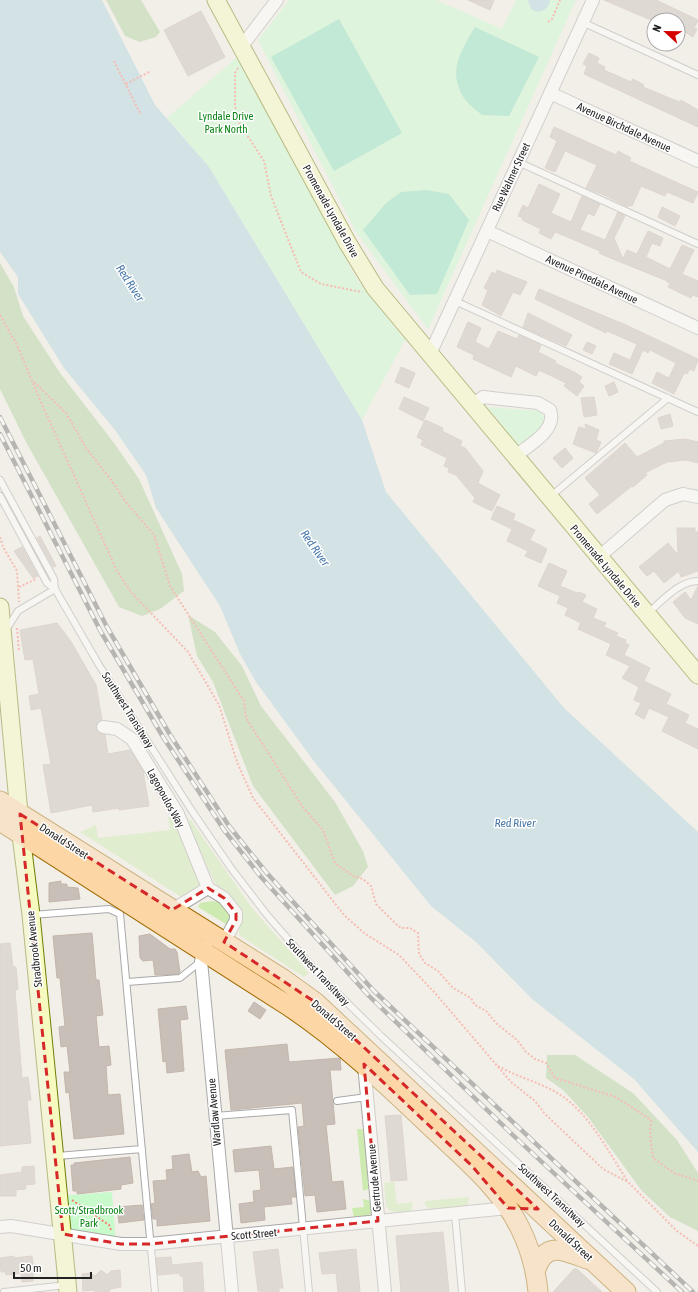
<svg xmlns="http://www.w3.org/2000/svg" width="698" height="1292" font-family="'Asap Condensed',sans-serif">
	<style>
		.grass { fill: #cdebb0 }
		.forest { fill: #add19e }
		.park { fill: #c8facc }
		.pitch { fill: #88e0be }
		.water { fill: #aad3df }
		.building { fill: #c7bfb8; stroke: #c4b6ab }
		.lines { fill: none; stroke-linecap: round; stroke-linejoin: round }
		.lane-casing { stroke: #a9a9a9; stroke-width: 8 }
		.street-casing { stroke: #a9a9a9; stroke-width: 14 }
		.secondary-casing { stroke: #707d05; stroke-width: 19 }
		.primary-casing { stroke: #a06b00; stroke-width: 21 }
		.path { stroke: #fa8072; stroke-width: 2; stroke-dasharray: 2 2; stroke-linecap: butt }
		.lane { stroke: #fff; stroke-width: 6 }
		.street { stroke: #fff; stroke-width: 12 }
		.secondary { stroke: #f7fabf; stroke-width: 17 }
		.primary { stroke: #fcd6a4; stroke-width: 19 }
		.rail-casing { stroke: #707070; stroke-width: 4.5 }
		.rail { stroke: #fff; stroke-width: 3; stroke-dasharray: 9; stroke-linecap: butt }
		.marked { fill: none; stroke: #d62828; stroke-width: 3; stroke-dasharray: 8 5; stroke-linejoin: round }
		.labels { text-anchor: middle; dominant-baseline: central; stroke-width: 3; stroke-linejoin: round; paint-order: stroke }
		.park-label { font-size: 11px; fill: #0c8416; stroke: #fff }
		.street-label { font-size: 11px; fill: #222; stroke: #fff }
		.water-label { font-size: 12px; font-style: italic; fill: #4a7aab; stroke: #fff }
	</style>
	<rect width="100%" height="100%" fill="#f2efe9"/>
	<path class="grass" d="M168 816 174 821 200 882 197 888 183 898 80 832 96 825 98 838 170 830Z
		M190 819 252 908 309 973 304 977 239 935C240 920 242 905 228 894 222 889 217 887 213 879L187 823Z
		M212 901 223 903 231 912 229 926 198 907 200 903Z
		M357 1129H363L366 1131 371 1188 363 1191Z
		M394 1182 397 1204 413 1202 411 1211C402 1212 392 1215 386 1206L384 1183Z
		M469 1197 468 1204 463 1207 431 1210 425 1205V1201Z
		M363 1199 371 1201 372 1213 365 1217 354 1218 352 1208 364 1207Z"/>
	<path class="forest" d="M106 0H141L160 32 156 37 140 42 125 36Z
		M0 263 14 287 23 316 60 373 114 443 139 479 182 574 184 591 160 609 142 616 119 607 26 442 0 389Z
		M188 615 215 632 242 666 261 706 335 802 363 851 368 867 353 886 335 895 253 786 213 682 197 656Z
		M547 1055H575L633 1093 677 1140 698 1173V1231L670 1217 642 1191 588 1117 563 1090 546 1078Z"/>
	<path class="park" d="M289 0H436L502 29 516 0H576L428 329 356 232 258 40Z
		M238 56 356 278 405 340 362 420 209 167 167 118Z
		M487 407 541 411 545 419 542 428 519 446Z
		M112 1192 116 1243 63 1234 59 1196Z"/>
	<path class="pitch" d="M339 19 402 133 334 171 271 57Z
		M475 27 539 57 509 116 482 115C476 110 468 104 464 98 447 71 461 51 475 27Z
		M426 190 449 194 469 220 437 294 410 295 363 230 386 203 401 192Z"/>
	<path class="water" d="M0 0H102L155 105 209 167 362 420 386 492 564 708 698 832V1152L634 1079 532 999 476 942 431 906 313 760 256 682 240 654 220 606 156 508 146 475 115 430 64 368 18 294V277L0 252Z
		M528 0H550C548 10 540 15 531 9Z"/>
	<path class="building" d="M468 0H494L490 10Z
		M604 0H656L698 20 694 28 697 29 693 37 679 28 683 20H651Z
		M201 11 225 57 188 76 164 30Z
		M589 53 599 58 597 63 605 67 604 70 631 82 633 79 644 85 643 87 672 99 680 102 681 100 698 110V127L584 74 587 66 583 64Z
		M554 127 616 155 618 151 631 158 629 161 698 192 693 203 667 192 665 196 641 186 632 206 629 205 628 207 604 195 586 188 597 165 565 151 555 172 545 168 557 141 550 137Z
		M539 184 560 194 551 213 571 222 582 196 600 204 594 216 588 213 580 230 605 240 618 212 625 216 614 238 623 259 627 250 637 254 648 231 663 238 660 246 652 243 646 257 670 269 682 245 694 250 682 274 698 281V297L692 295 691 298 668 287 670 284 665 280 608 257 599 253 600 251 565 236 555 232 551 239 539 233 541 229 522 220 523 218 518 216 523 205 528 208Z
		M662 207 680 216 675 226 658 217Z
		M497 270 527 282 520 295 513 292 501 316 482 305 488 290 484 288 492 272 496 274Z
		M539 289 626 325 698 359 694 371 690 369 687 374 684 373 674 394 652 383 657 372 669 378 676 363 650 350 648 353 643 350 632 374 609 364 614 353 630 360 637 344 607 331 606 333 535 299Z
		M528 313 572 335 566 346 523 327Z
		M468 322 481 328 475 342 489 349 498 331 517 339 519 335 541 345 538 352 556 361 555 363 574 372 582 377 579 382 584 386 577 396 564 386 566 383 539 370 536 376 516 366 511 377 473 359 474 355 457 347Z
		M587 342 596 346 592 354 583 350Z
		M401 367 415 373 409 388 395 382Z
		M614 382 618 392 609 396 605 386Z
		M404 397 429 408 423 421 399 409Z
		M594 397 597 415 584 417 581 398Z
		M670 414 673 426 661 429 658 418Z
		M425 420 443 428 442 431 462 441 460 446 465 448 483 471 478 483 500 495 492 511 473 502 475 498 456 475 448 472 449 468 444 466 447 458 421 445 423 440 417 437Z
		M585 424 599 430 596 440 601 442 596 453 573 444 579 427 586 429Z
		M685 439 698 442V463L686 460 667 462 645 473 647 475 633 487 632 486 597 514 589 504 600 495 585 478 625 443 637 457 664 443V441Z
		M565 448 573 458 562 468 553 458Z
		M497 506 515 514 513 520 535 530 530 540 547 549 541 563 525 556 528 551 507 541 512 529 491 519Z
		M677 528H695V532H698V571L681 577 679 571 664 583 654 571 647 576 639 567 668 543 678 555Z
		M40 536 56 566 53 567 37 538Z
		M22 547 38 576 33 578 14 551Z
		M549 563 567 571 560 586 577 593 579 592 586 595 582 602 597 609 593 618 606 623 604 627 618 633 616 636 626 640 625 643 629 645 624 655 650 668 644 681 671 694 666 704 689 715 685 723 698 729V749L662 731 669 717 649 708 644 719 635 714 641 703 634 700 639 687 622 678 630 666 606 655 611 644 578 629 581 623 565 615 568 608 557 603 560 596 538 586Z
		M698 586V624L685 618 673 602 685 592 691 600Z
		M57 623 70 640 96 685 102 720 97 723 96 729 99 733 105 735 108 754 130 750 143 771 149 806 119 810V808L93 812 92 805 51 813 43 765 51 764 41 708 31 710 29 696 39 694 33 659 25 660 20 630Z
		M61 881V884H67V887L78 888 80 899 49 902V883Z
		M92 933 96 980H99L103 1015 96 1016 99 1047 109 1046 111 1065 106 1066 108 1095 120 1094 124 1134 74 1139 69 1092 66 1093 64 1072H70L67 1046 61 1047 59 1027 65 1026 60 978H57L53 936Z
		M150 934 170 949H175L177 952 180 972 178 974 155 975 153 960 143 961 140 958 139 936Z
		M10 943 13 967H16L18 989 15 990 22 1078 28 1077 31 1100H27L31 1143 0 1146V944Z
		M254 1002 266 1010 260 1019 248 1011Z
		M186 1006 188 1019 180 1020 184 1071 167 1073 166 1061 163 1062 158 1009Z
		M287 1044 289 1062 340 1058 341 1070H330L335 1124 326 1125 332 1182 343 1181 346 1209 317 1212 315 1195 305 1196 298 1127 304 1126 302 1103 231 1110 225 1050Z
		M401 1115 407 1180 391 1181 385 1116Z
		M271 1146 274 1169 293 1167 296 1197H291L292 1204 264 1207 265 1220 241 1223 239 1204 254 1202 253 1191 261 1190 259 1170 235 1172 233 1150Z
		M189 1154 192 1172 198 1171 201 1177 206 1176 210 1221 157 1226V1219H153L151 1204 155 1203 153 1181 167 1180 166 1170 173 1169 172 1156Z
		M130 1157 133 1183 121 1185V1189L77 1194V1191H73L71 1165H74V1163Z
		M34 1166 35 1184 25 1185 26 1189 16 1190V1196H0V1175L22 1172V1167Z
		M142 1205 144 1220 119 1223 117 1207Z
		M443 1232 449 1292H401L396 1236Z
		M278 1249 283 1288H279V1292L258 1291 253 1252Z
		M356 1249 360 1292H338L336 1273 322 1274 319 1253Z
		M14 1256V1258L32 1256 33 1264H35L36 1273 33 1274V1281L22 1282 21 1273 6 1275V1272H1L0 1258Z
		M171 1257 172 1265 202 1262 204 1292H184L183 1276H180V1273L158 1275 156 1258Z
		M574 1269H577L602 1292H553Z
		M101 1270 107 1275 111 1271 120 1270 121 1287 110 1289V1291L104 1292H95V1290L83 1291 82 1274 90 1273 95 1276Z"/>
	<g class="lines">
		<defs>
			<path id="lane" d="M582 22 698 75
				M518 162 698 244
				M455 301 698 412
				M0 480 54 579 55 589
				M0 496 47 583 55 589 99 665 192 811 231 868 267 915 322 978 381 1036 657 1292
				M551 496 668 398
				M648 613C662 601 679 581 698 581
				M6 630 18 611 55 589
				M32 915 109 909 120 914 155 1292
				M127 982 180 978 201 961
				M337 1101 367 1097
				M215 1116 292 1110 309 1292
				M57 1156 142 1149
				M455 1214 462 1292
				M4 1292 66 1285"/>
			<path id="street" d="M242 46 277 0
				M550 93 698 161
				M487 231 698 328
				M430 354 593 0
				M472 405 483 397 538 403 550 410C558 430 528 446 515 456
				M599 557 665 500 683 494 698 497
				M103 727 117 729 132 739 178 814 208 888
				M172 910 208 888 224 898 236 913V920L224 942
				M206 947 201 961 232 1292
				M364 1064 385 1292
				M0 1227 11 1226 121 1244H150L508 1208"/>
			<path id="secondary" d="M216 0 347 242 375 288 698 675
				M0 607 21 835 31 915 68 1292"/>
			<path id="primary" d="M0 801 283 979 315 1002 626 1292
				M0 821 290 1007C342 1042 387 1085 433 1129 465 1159 501 1189 520 1228 530 1248 536 1270 538 1292
				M536 1269C546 1240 565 1251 587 1259"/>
		</defs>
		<use href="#lane" class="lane-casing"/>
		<use href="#street" class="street-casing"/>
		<use href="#secondary" class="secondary-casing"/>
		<use href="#primary" class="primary-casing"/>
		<path class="path" d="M548 22 552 19 560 0
			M114 61 141 115
			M238 68 235 73V106L239 123 264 161 271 196 301 272 321 284 362 292
			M126 84 151 71
			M0 315 17 345 40 400 117 571 131 592 188 652 219 705 237 762 253 798 344 915 364 933 399 955 435 993 511 1082 535 1101 545 1114 603 1169 628 1182 677 1231 698 1246
			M34 382 66 413 86 448 112 481 125 501 154 535 170 586 244 701 246 718 302 806 323 830 335 863 353 876 363 879 371 886 376 904 397 925 401 928H410L418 933 419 954 425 963 438 971 453 988 471 998 475 1005 486 1011 496 1023 517 1040 526 1052 535 1059 546 1063 555 1078 616 1097 651 1120 650 1134 653 1158 674 1173 698 1181
			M0 537 3 547 17 571 19 602
			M19 587 36 579
			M17 628 19 651
			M498 1066C519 1078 543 1083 562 1096 591 1116 609 1153 628 1182
			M72 1200 109 1225 111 1230"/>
		<use href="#lane" class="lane"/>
		<use href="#street" class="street"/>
		<use href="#secondary" class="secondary"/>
		<use href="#primary" class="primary"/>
		<defs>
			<path id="rail" d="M0 417 107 627 169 733 229 826 266 872 374 991 693 1292
				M0 434 101 632 163 737 224 830 261 877 369 996 516 1138 682 1292"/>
		</defs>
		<use href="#rail" class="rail-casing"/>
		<use href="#rail" class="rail"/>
	</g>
	<path d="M0 0H698V1292H0ZM20 814 172 910 208 888 224 898 236 913V920L224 942 315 1002 538 1209 508 1208 472 1166 364 1064 378 1221 150 1244H121L63 1234Z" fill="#f2efe9" fill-opacity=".55" fill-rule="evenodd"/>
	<path class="marked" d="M20 814 172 910 208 888 224 898 236 913V920L224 942 315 1002 538 1209 508 1208 472 1166 364 1064 378 1221 150 1244H121L63 1234Z"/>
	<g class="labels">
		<g class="park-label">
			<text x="226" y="116">Lyndale Drive<tspan x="226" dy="13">Park North</tspan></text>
			<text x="89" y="1210">Scott/Stradbrook<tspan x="89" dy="13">Park</tspan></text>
		</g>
		<g class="street-label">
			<text transform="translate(624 127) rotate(25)">Avenue Birchdale Avenue</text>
			<text transform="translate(511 177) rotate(-65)">Rue Walmer Street</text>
			<text transform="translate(331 211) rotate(61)">Promenade Lyndale Drive</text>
			<text transform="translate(592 279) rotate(25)">Avenue Pinedale Avenue</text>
			<text transform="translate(606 566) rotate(50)">Promenade Lyndale Drive</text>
			<text transform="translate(128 710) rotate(58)">Southwest Transitway</text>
			<text transform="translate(166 798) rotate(61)">Lagopoulos Way</text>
			<text transform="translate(64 841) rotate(33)">Donald Street</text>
			<text transform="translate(34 949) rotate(-96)">Stradbrook Avenue</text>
			<text transform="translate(318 972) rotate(47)">Southwest Transitway</text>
			<text transform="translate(334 1020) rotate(41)">Donald Street</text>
			<text transform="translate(214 1112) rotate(-95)">Wardlaw Avenue</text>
			<text transform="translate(374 1178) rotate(-95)">Gertrude Avenue</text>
			<text transform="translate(552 1195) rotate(43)">Southwest Transitway</text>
			<text transform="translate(254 1234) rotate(-5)">Scott Street</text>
			<text transform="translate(571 1240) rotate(43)">Donald Street</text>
		</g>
		<g class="water-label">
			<text transform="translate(130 283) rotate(57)">Red River</text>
			<text transform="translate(315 548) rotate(55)">Red River</text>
			<text x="515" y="823">Red River</text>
		</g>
	</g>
	<g transform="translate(666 32) rotate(292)"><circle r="19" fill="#ffffff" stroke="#a7a7a7"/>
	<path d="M0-3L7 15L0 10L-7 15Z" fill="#d40000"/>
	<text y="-6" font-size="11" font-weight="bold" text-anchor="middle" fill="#222222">N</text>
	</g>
	<path d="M14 1272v6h77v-6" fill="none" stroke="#222222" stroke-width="2"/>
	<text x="20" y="1272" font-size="12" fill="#222222" stroke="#ffffff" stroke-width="3" paint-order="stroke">50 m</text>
</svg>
